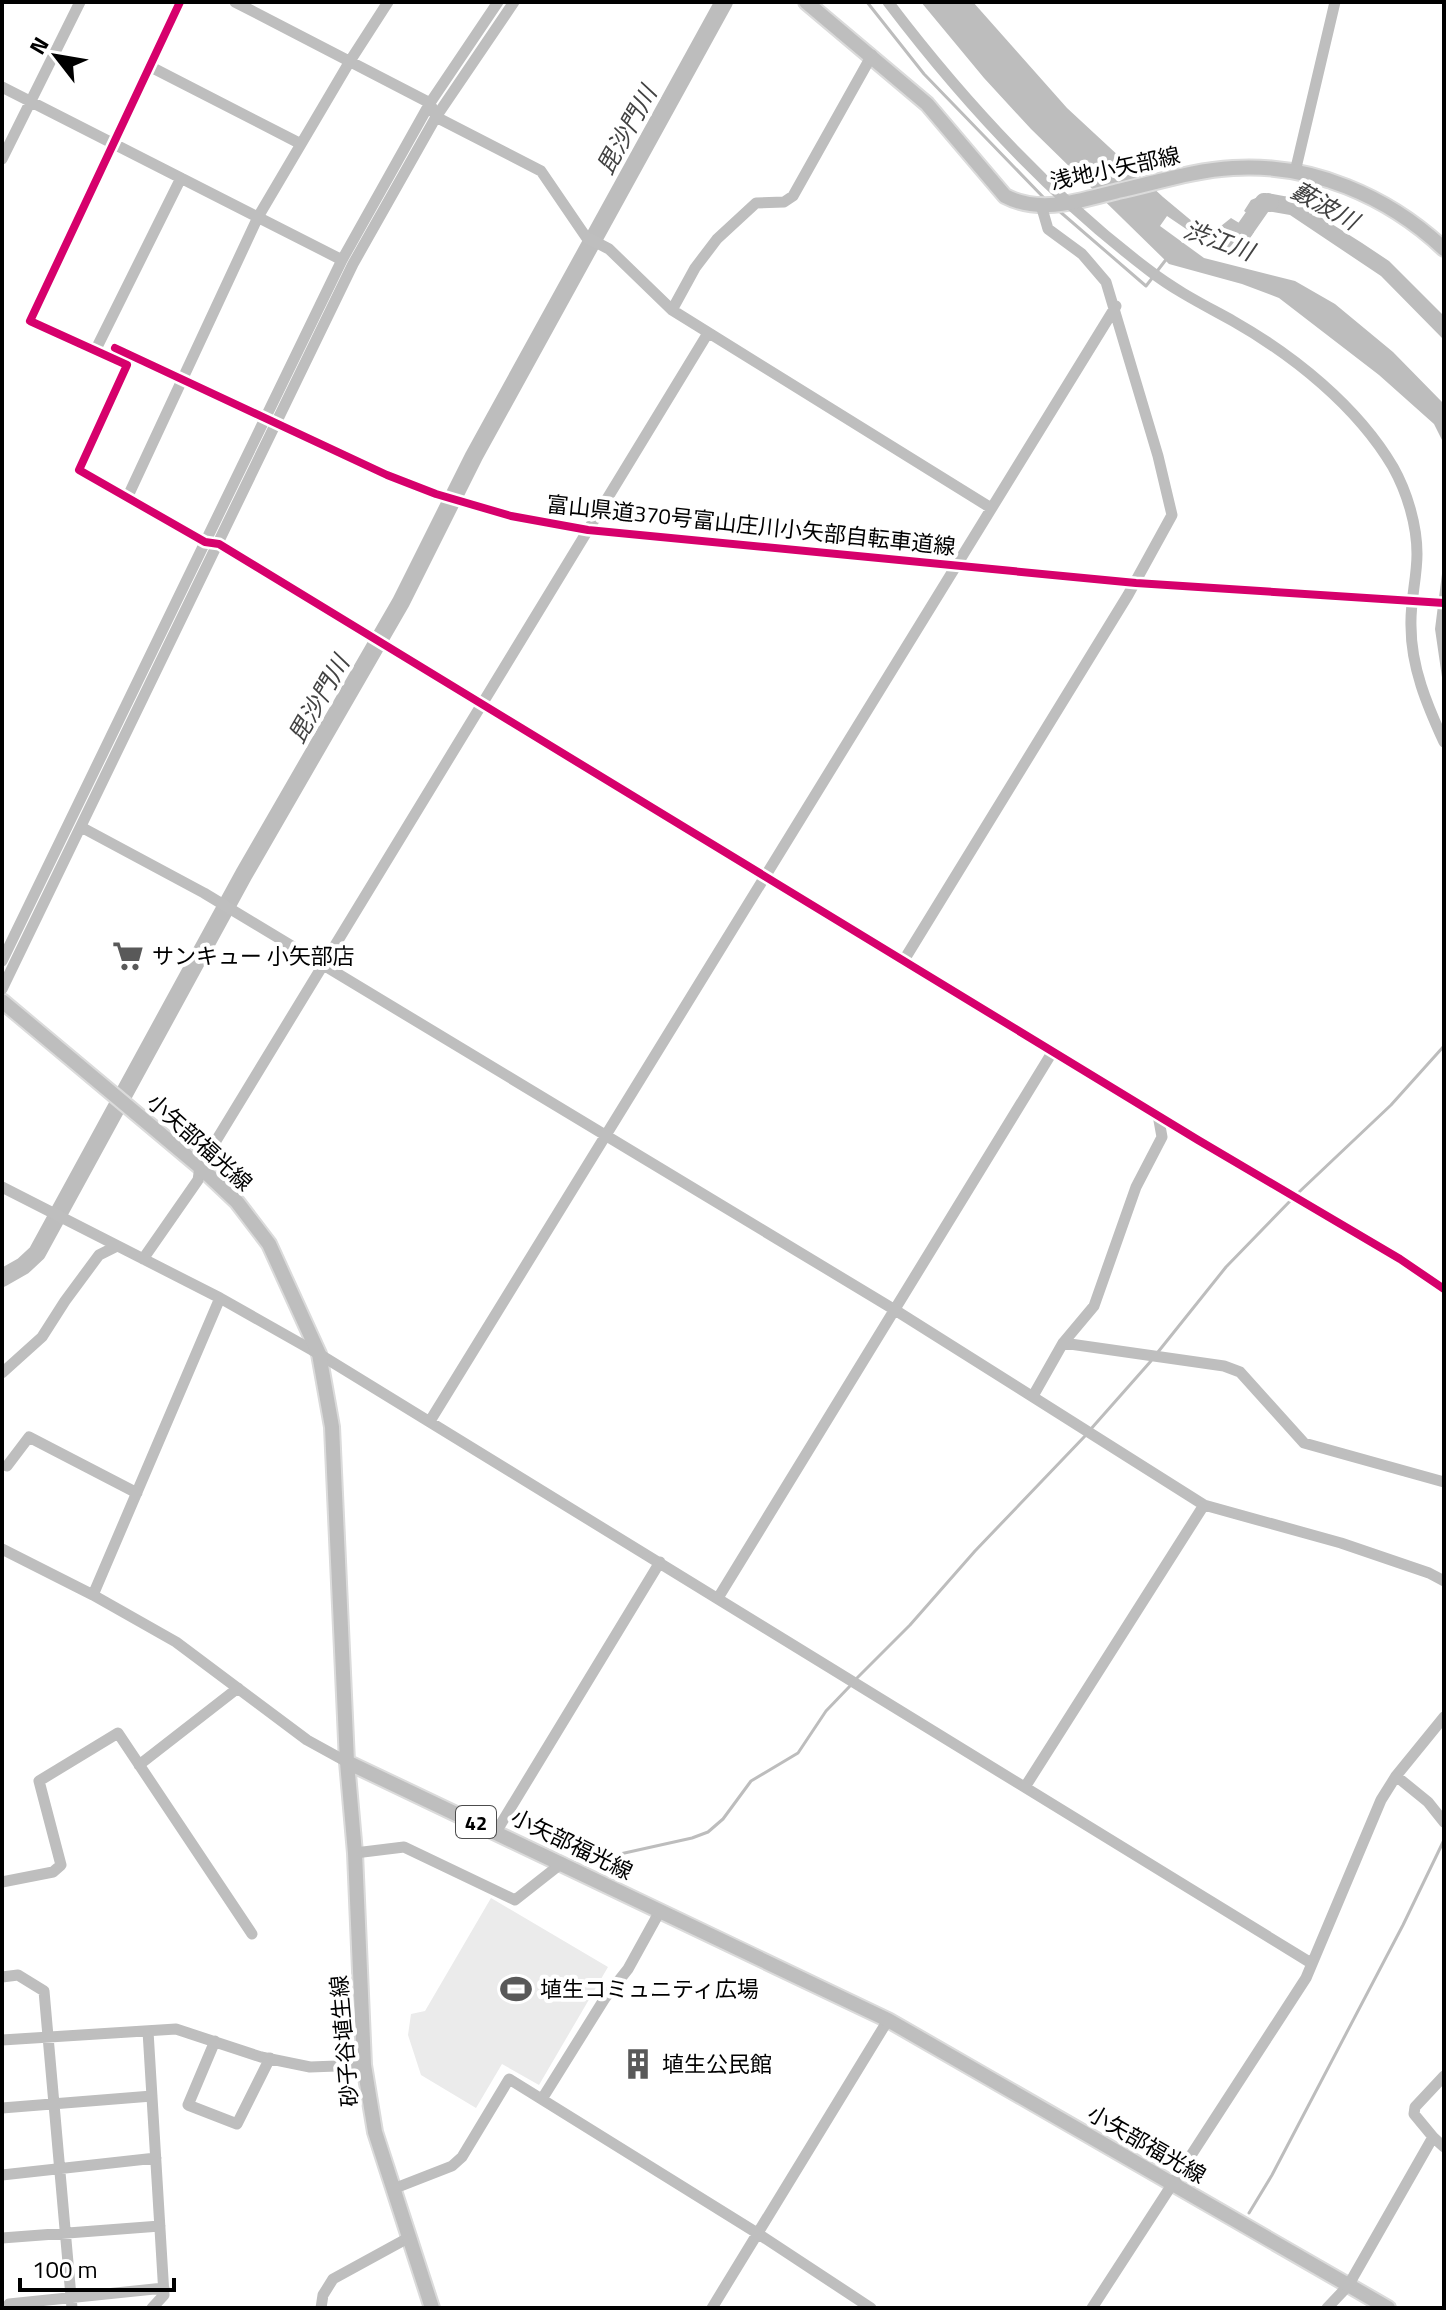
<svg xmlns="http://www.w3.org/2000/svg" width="1446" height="2310" font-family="'Titillium Web','Noto Sans JP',sans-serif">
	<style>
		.green { fill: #ebebeb }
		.water { fill: #bdbdbd }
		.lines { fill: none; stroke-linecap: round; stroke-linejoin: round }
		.stream { stroke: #bdbdbd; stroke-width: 3 }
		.river { stroke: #bdbdbd; stroke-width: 18 }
		.major-casing { stroke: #dbdbdb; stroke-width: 18 }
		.minor { stroke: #bebebe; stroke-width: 11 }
		.major { stroke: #bebebe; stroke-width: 14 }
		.cycleway-casing { stroke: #fff; stroke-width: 13 }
		.cycleway { stroke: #d6006c; stroke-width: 8 }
		.labels { text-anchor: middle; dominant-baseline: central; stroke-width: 8; stroke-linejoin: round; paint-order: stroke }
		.shield { fill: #fff; stroke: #4c4c4c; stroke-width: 2 }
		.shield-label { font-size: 20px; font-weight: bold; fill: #000 }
		.street-label { font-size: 22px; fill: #000; stroke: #fff }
		.poi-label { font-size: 22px; fill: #000; stroke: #fff; text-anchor: start }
		.water-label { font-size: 24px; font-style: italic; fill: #424242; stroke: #fff }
	</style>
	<rect width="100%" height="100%" fill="#fff"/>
	<path class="green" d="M491 1898 608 1967 539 2085 502 2064 476 2108 421 2075 408 2035 411 2014 425 2011Z"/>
	<path class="water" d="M921 2H973L1067 108 1163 197 1199 227 1226 243 1232 233 1221 226 1231 218 1254 232 1237 257 1220 252 1167 216 1160 226 1204 258 1295 281 1335 304 1393 352 1444 404V444L1434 424 1379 375 1279 298 1242 284 1169 264 1031 129 984 78Z
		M1268 193 1289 197 1362 243 1389 261 1444 316V340L1381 276 1290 215 1267 211 1258 221 1244 211 1251 200Z
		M1444 539V691L1435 629 1443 566Z"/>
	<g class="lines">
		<path class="stream" d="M867 2 924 74 1046 200
			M1058 210 1146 286 1153 277
			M1158 270 1168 257
			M1298 1193 1391 1105 1444 1046
			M1158 1352 1226 1267 1293 1198
			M1090 1430 1151 1361
			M855 1680 910 1625 975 1551 1085 1436
			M602 1858 692 1838 708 1832 723 1819 751 1781 798 1753 826 1711 850 1686
			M1249 2213 1272 2175 1403 1925 1444 1840"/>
		<path class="river" d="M1234 245 1264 202 1270 203
			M2 1278 23 1266 37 1253 244 874 401 602 474 456 724 2"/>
		<defs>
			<path id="major" d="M806 2 927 104 1005 196C1041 215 1082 200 1118 191 1155 183 1194 170 1233 168 1311 163 1388 196 1444 249
				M2 1001 200 1167 237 1202 269 1244 319 1354 332 1427 347 1762 888 2020 1388 2308
				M347 1762 355 1853 364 2065 375 2132 432 2308"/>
		</defs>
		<use href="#major" class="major-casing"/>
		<path class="minor" d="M180 2 30 321 127 365 79 470 205 542 219 544 1198 1140 1400 1259 1444 1289
			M235 2 430 103 436 117 541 171 586 237 609 249 672 310 991 508
			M888 2C963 101 1051 196 1150 271 1176 291 1204 305 1233 321 1293 355 1357 406 1393 467 1407 492 1417 525 1417 554 1417 578 1410 602 1411 626 1411 667 1427 705 1444 742
			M149 66 301 144
			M2 87 342 260
			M2 159 80 2
			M1295 172 1335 2
			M672 310 695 268 717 239 756 203 784 202 793 196 872 55
			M95 351 181 178
			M128 496 258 217 350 61 388 2
			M81 827 204 893 895 1310 1204 1505 1341 1543 1429 1573 1444 1581
			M904 960 1128 595 1172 515 1158 456 1106 282 1082 254 1048 229 1041 205
			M2 961 342 260 430 103 498 2
			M2 989 353 264 436 117 514 2
			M2 1187 220 1298 319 1354 1311 1963
			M143 1259 198 1180 200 1167 708 333
			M1063 1343 1224 1366 1240 1372 1304 1443 1444 1482
			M2 1373 42 1337 65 1301 99 1255 117 1246
			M1033 1396 1063 1343 1094 1306 1136 1187 1162 1137 1158 1115
			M430 1421 1116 306
			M7 1466 29 1437 137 1493
			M2 1549 93 1595 176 1642 307 1740 347 1762
			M93 1595 220 1298
			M718 1598 1053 1051
			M139 1765 238 1688
			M1396 1776 1428 1802 1444 1822
			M1025 1787 1204 1505
			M496 1832 660 1562
			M355 1853 404 1847 515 1900 562 1863
			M2 1882 53 1872 61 1865 39 1781 118 1733 252 1934
			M2 1977 18 1975 44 1991 72 2308
			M148 2031 164 2295 152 2308
			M2 2040 176 2029 261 2057 310 2067 364 2065
			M215 2041 188 2105 237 2124 270 2058
			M542 2099 605 1998 628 1969 660 1911
			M2 2108 152 2096
			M1433 2137 1414 2114 1415 2107 1444 2076
			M2 2175 156 2158
			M393 2189 452 2166 462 2157 509 2079 757 2233 871 2308
			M2 2238 160 2226
			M9 2304 164 2288
			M321 2308 323 2295 333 2279 408 2238
			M712 2308 888 2020
			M1092 2308 1306 1978 1381 1800 1396 1776 1444 1717
			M1327 2308 1348 2286 1433 2137 1444 2147"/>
		<use href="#major" class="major"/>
		<defs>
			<path id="cycleway" d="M180 2 30 321 127 365 79 470 205 542 219 544 1198 1140 1400 1259 1444 1289
				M115 348 387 475 436 494 511 516 588 530 1136 583 1444 603"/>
		</defs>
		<use href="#cycleway" class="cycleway-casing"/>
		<use href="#cycleway" class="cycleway"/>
	</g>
	<defs>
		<symbol id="supermarket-bare" viewBox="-9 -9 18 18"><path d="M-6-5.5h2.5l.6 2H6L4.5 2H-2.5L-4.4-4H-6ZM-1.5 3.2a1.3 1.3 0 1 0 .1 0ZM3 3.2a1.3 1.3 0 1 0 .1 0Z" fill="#595959" stroke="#fff" stroke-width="2.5" paint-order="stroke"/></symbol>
		<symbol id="stadium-bare" viewBox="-9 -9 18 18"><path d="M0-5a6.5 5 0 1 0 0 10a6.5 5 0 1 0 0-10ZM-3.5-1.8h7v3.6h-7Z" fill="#595959" stroke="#fff" stroke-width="2.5" paint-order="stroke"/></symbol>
		<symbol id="building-bare" viewBox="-9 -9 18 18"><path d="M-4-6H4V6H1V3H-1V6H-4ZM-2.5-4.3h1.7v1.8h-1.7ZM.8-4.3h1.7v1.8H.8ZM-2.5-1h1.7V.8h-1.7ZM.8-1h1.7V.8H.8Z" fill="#595959" stroke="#fff" stroke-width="2.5" paint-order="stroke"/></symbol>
	</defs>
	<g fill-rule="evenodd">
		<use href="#supermarket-bare" x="106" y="934" width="44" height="44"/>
		<use href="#stadium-bare" x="494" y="1967" width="44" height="44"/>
		<use href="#building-bare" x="616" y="2042" width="44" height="44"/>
	</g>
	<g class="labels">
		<rect class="shield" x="456" y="1806" width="40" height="32" rx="6"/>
		<g class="shield-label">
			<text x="476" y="1822">42</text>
		</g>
		<g class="street-label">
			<text transform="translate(1115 168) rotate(-12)">浅地小矢部線</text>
			<text transform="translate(751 525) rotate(6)">富山県道370号富山庄川小矢部自転車道線</text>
			<text transform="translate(200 1142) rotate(42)">小矢部福光線</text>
			<text transform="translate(572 1844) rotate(26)">小矢部福光線</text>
			<text transform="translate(344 2041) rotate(-95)">砂子谷埴生線</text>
			<text transform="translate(1147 2144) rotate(30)">小矢部福光線</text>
		</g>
		<g class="poi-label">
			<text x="152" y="956">サンキュー 小矢部店</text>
			<text x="540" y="1989">埴生コミュニティ広場</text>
			<text x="662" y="2064">埴生公民館</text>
		</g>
		<g class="water-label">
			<text transform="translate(626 130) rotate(-61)">毘沙門川</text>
			<text transform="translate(1325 205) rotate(29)">藪波川</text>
			<text transform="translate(1219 240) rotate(20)">渋江川</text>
			<text transform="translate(318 699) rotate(-60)">毘沙門川</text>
		</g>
	</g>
	<rect width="1446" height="2310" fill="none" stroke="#000000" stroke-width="8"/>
	<g transform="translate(56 56) rotate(301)" stroke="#ffffff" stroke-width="6" paint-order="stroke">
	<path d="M0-6L14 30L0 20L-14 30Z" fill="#000000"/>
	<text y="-12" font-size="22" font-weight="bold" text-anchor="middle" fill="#000000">N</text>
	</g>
	<path d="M20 2278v12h154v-12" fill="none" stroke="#000000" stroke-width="4"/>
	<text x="32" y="2278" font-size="24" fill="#000000" stroke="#ffffff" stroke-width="6" paint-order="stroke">100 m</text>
</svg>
